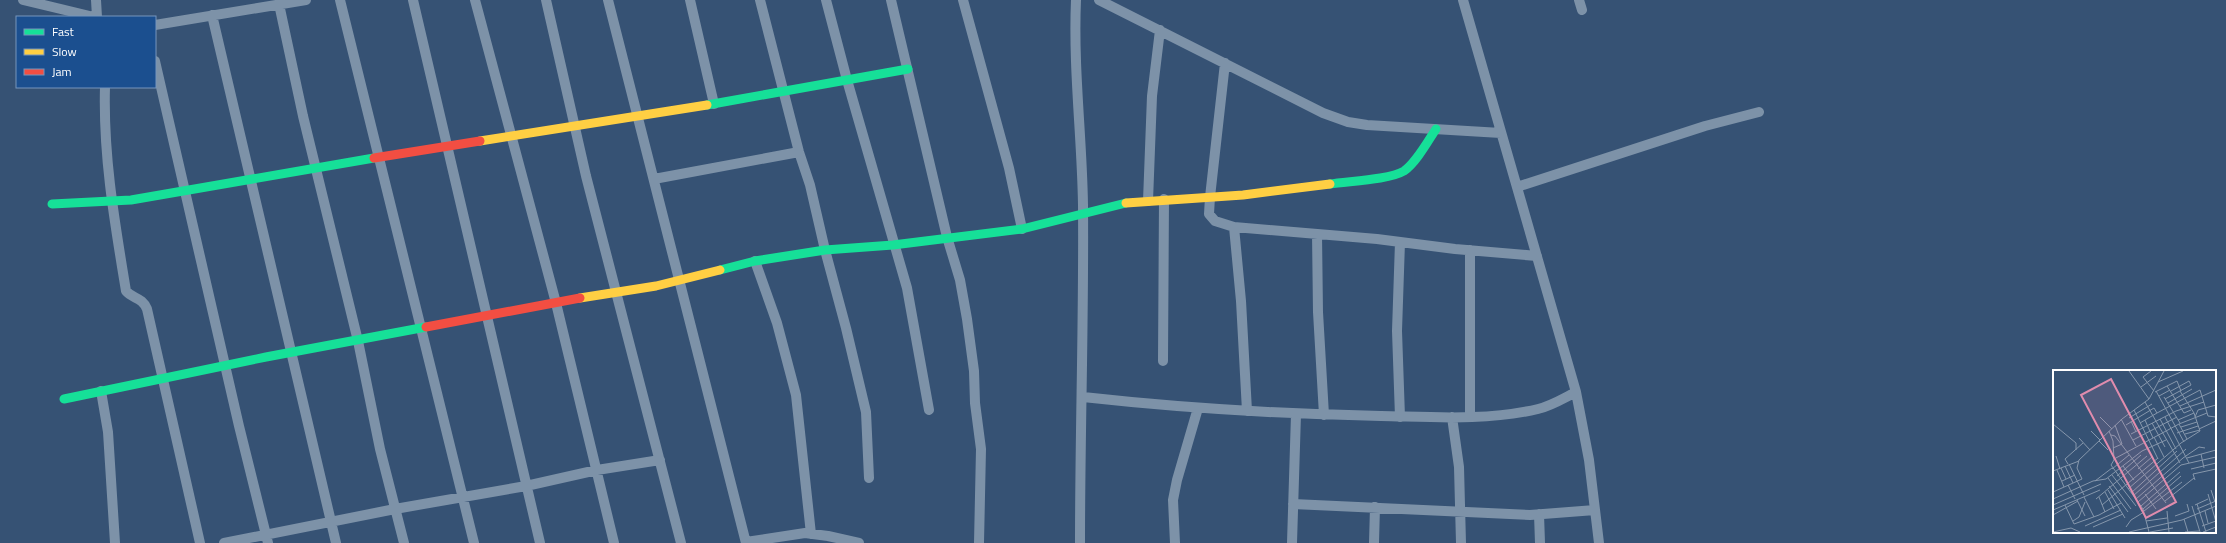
<svg xmlns="http://www.w3.org/2000/svg" width="2226" height="543" font-family="'Titillium Web',sans-serif">
	<style>
		.lines { fill: none; stroke-linecap: round; stroke-linejoin: round }
		.street { stroke: #7d92a8; stroke-width: 10 }
		.fast { stroke: #16e098; stroke-width: 9 }
		.slow { stroke: #ffcf43; stroke-width: 9 }
		.jam { stroke: #f24e42; stroke-width: 9 }
		.inset-road { fill: none; stroke: #8697ac; stroke-width: 1 }
		.view { fill: #e08cad; fill-opacity: 0.15; stroke: #e08cad; stroke-width: 2 }
		.inset-edge { fill: none; stroke: #fff; stroke-width: 2 }
	</style>
	<rect width="100%" height="100%" fill="#365274"/>
	<g class="lines">
		<path class="street" d="M23 0 94 17
			M96 0 97 17
			M340 0 474 543
			M413 0 540 543
			M475 0 556 303 614 543
			M546 0 586 176 681 543
			M608 0 746 543
			M690 0 714 104
			M760 0 799 152 810 185 825 250 846 328 866 412 869 478
			M826 0 847 80 907 288 929 410
			M891 0 947 237 960 280 967 319 974 371 975 403 981 449 979 543
			M963 0 1009 168 1022 229
			M1076 0C1073 68 1082 137 1083 205 1084 318 1080 430 1080 543
			M1099 0 1323 113 1348 122 1367 125 1501 133
			M1463 0 1576 392 1589 460 1599 543
			M1579 0 1582 10
			M279 4 303 116 358 341 380 449 404 543
			M212 15 336 543
			M155 25 306 0
			M155 61 239 426 268 543
			M1225 63 1210 197 1209 214 1215 221 1234 227 1377 239 1455 249 1537 256
			M105 87C103 156 115 224 126 291 133 299 142 297 147 309L200 543
			M654 179 799 152
			M1517 187 1705 126 1759 112
			M1148 201 1152 96 1160 30
			M1234 227 1241 301 1247 411
			M1317 234 1318 312 1324 415
			M1470 250V416
			M755 261 777 323 796 395 811 534
			M1163 361 1164 199
			M101 391 108 432 115 543
			M1083 397C1182 408 1281 414 1381 416 1433 417 1487 421 1538 409 1551 406 1564 398 1576 392
			M1400 417 1397 331 1400 242
			M1452 417 1459 467 1461 543
			M1293 504 1530 515 1595 510
			M1539 514 1540 543
			M746 542 805 533 828 536 859 543
			M224 543 395 509 526 486 597 470 660 460
			M1175 543 1173 500 1177 480 1198 408
			M1292 543 1296 414
			M1374 543 1375 507"/>
		<path class="fast" d="M707 105 908 69
			M1330 184C1348 181 1389 180 1404 171 1416 163 1428 141 1436 129
			M52 204 131 200 374 158
			M720 270 755 261 825 250 893 245 1022 229 1126 203
			M64 399 266 357 426 327"/>
		<path class="slow" d="M480 141 707 105
			M1126 203 1243 195 1330 184
			M580 298 656 286 720 270"/>
		<path class="jam" d="M374 158 480 141
			M426 327 580 298"/>
	</g>
	<g transform="translate(2053 370)">
		<rect width="163" height="163" fill="#365274"/>
		<path class="inset-road" d="M76 1 96 29M98 1 90 7 101 21M105 12 130 1M114 16 131 43 138 40M88 17 103 6M103 21 131 72M102 22 124 11 128 21M106 26 117 20M111 27 127 53M112 29 138 15 136 11 118 21M92 32 127 93M115 33 139 19M127 36 163 20M81 40 105 89M104 43 147 20 155 46 163 47M47 47 59 59M112 47 136 93M142 47 145 40 163 35M76 48 99 34M68 49 83 76M107 49 123 79M92 50 100 68M125 50 141 43M78 51 83 62M99 53 112 77M0 54 23 73V80M126 54 134 69M73 55 101 38 104 43 87 53M128 57 144 52M146 59 163 51M38 61 47 70M56 61 60 71 61 90 58 95 90 139 96 162M124 63 145 56M78 64 123 41 151 32M132 64 147 60M58 65 62 66 113 133M101 67 111 87M26 68 37 80M80 70 124 47M46 71 55 80M60 78 69 74 62 55M148 84 151 98M3 86 7 99M134 88 163 80M61 89 126 54 154 43M15 94 12 89 30 73M16 94 31 125M12 96 20 113M70 96 81 110M8 98 13 109M59 99 76 85M85 99 99 87M138 99 163 93M4 100 11 117M0 101 26 91M59 105 83 136M64 106 88 85M55 108 78 139M142 110 140 104 163 99M9 111 22 105M42 111 59 98M15 115 22 129M56 116 75 142M75 119 128 73 147 61 141 43 127 21M55 120 72 148M158 120 162 132M0 122 29 109 24 98 26 90 69 49 96 29 111 1M52 122 61 139M78 123 124 81M92 124 103 139M155 124 163 152M80 126 133 79M31 127 41 147M46 127 52 142M0 129 40 111 53 109 89 81 113 70M43 129 94 86M83 129 130 88 146 77 152 78M24 130 32 146M112 131 141 108M85 132 128 95 163 87M144 134 153 162M0 135 48 114M12 135 21 154 46 145 68 133M49 135 105 88M142 135 155 129M88 136 127 102M139 136 147 162M90 139 128 106M144 139 163 131M0 140 47 120M91 141 129 112M114 141 116 162M152 141 155 153M0 145 25 131M122 146 136 141 134 134M131 149 135 162M20 151 26 147 32 132M93 151 114 148M32 156 68 140M149 156 163 151M40 157 70 144M73 157 78 150 91 142M0 162 18 158 27 162M76 162 129 150 163 136M97 162 120 158M132 162 146 161M150 162 163 157"/>
		<path class="view" d="M58 9 123 132 93 148 28 25Z"/>
		<rect width="163" height="163" class="inset-edge"/>
	</g>
	<rect x="16" y="16" width="140" height="72" fill="#1b4f8f" stroke="#7695bc"/>
	<rect x="24" y="29" width="20" height="6" fill="#16e098" stroke="#7695bc"/>
	<text x="52" y="36" font-size="12" fill="#ffffff">Fast</text>
	<rect x="24" y="49" width="20" height="6" fill="#ffcf43" stroke="#7695bc"/>
	<text x="52" y="56" font-size="12" fill="#ffffff">Slow</text>
	<rect x="24" y="69" width="20" height="6" fill="#f24e42" stroke="#7695bc"/>
	<text x="52" y="76" font-size="12" fill="#ffffff">Jam</text>
</svg>
